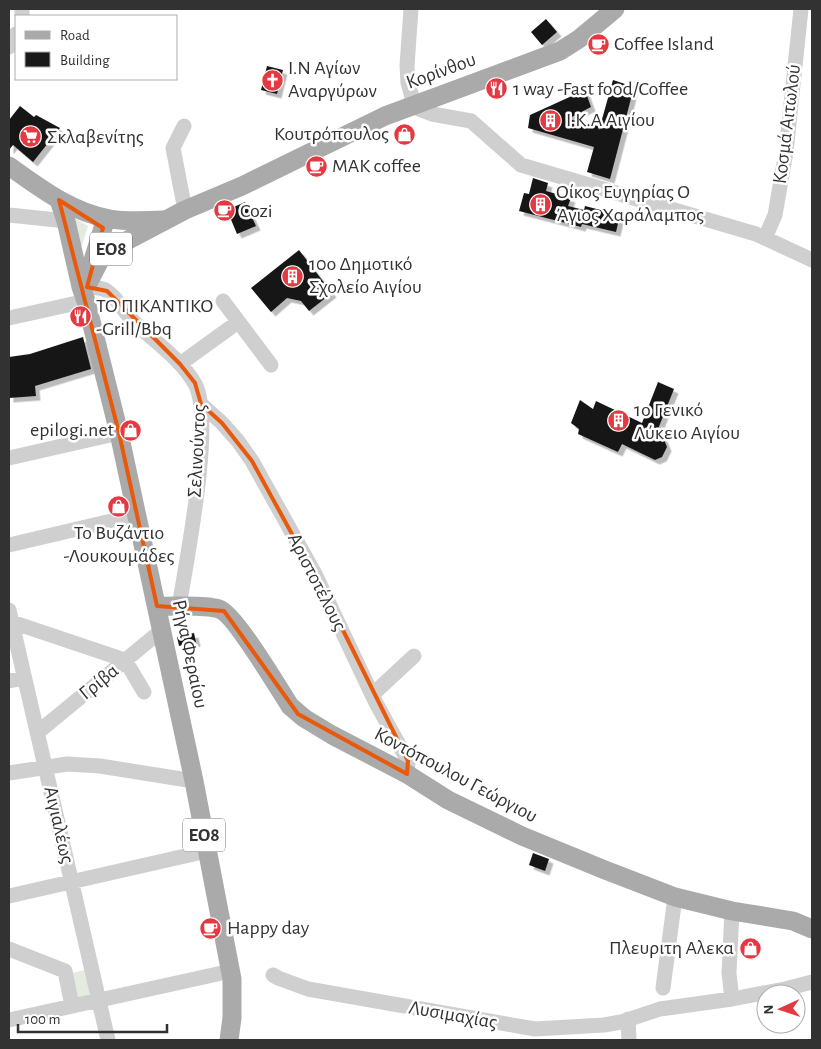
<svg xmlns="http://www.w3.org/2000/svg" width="821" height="1049" font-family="'Alegreya Sans',sans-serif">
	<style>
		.green { fill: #e5ebde }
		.building { fill: #191919; filter: url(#shadow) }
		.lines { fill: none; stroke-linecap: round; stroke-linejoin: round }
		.minor { stroke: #cfcfcf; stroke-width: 15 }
		.major { stroke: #aaa; stroke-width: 19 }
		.marked { fill: none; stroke: #e8590c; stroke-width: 4; stroke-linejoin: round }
		.labels { text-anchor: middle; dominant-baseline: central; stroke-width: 5; stroke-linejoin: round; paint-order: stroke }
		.shield { fill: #fff; stroke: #707070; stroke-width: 1 }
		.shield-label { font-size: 19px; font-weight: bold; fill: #323232 }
		.poi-label { font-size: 20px; fill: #323232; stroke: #fff; text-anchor: start }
		.street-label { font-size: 20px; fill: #323232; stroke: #fff }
	</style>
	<defs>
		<filter id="shadow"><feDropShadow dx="4.5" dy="4.5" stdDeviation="0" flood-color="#0004"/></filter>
	</defs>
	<rect width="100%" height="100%" fill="#fff"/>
	<path class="green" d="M69 215 88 226 79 255Z
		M87 969 94 994 75 999 69 974Z"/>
	<path class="building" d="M546 19 557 32 542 45 531 32Z
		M267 66 283 70 277 94 261 90Z
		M613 80 634 87 610 179 587 172 594 147 528 128 530 115 585 90 591 107 568 119 598 126 599 130Z
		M20 106 34 117 36 115 60 128 33 162 13 145 9 150V120Z
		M533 178 548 183 546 191 571 198 568 206 584 210 585 206 620 215 616 232 582 224 581 227 519 211 524 193 529 194Z
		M245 202 256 226 237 234 227 210Z
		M299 250 332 293 309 311 301 301 287 298 271 312 251 288Z
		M83 337 91 369 35 386 36 396 9 398V357L30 354Z
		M658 382 674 389 656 434 663 437 667 447 662 457 655 460 622 444 618 452 578 434 579 429 571 423 580 400 593 409 596 401 642 423Z
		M194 633 196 642 179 646 177 637Z
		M533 853 549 859 545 871 529 865Z"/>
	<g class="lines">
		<path class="minor" d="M22 9V16
			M411 9 407 66 408 83 414 104 419 109 432 114 471 121 521 165 756 234 812 260
			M9 47 16 34
			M184 126 173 148 185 210
			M9 215 66 221
			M765 238 775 215 786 152 801 9
			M88 288C93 288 98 287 103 289 113 292 126 314 134 322 155 342 181 359 195 384 215 420 186 562 179 607
			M223 301 271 365
			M9 318 86 301
			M180 364 238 322
			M201 404 222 423 238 441 252 461 315 574 376 703 408 761 407 774
			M9 458 119 433
			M9 545 137 515
			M9 610 108 1040
			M9 621 125 660 144 692
			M9 681 24 678
			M372 695 414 656
			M37 733 162 630
			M9 773 67 764 100 766 194 781
			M9 896 207 851
			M9 949 65 971 72 1006
			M273 975 278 978 308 989 535 1029 604 1025 621 1022 660 1009 732 999 785 989 812 982
			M663 988 675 897
			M732 999 729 973 732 911
			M628 1019 629 1040
			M9 1020 231 971"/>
		<path class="major" d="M9 166C40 188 71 212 110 219 127 222 146 221 163 220
			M59 200 66 221 81 287 86 301 119 433 194 781 232 979V1018L229 1040
			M91 267 106 218
			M88 283 100 260 113 248 185 210 242 186 385 116 560 51 579 39 615 9
			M157 606C174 607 203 604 219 609 234 613 279 689 290 706L304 718 332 735 407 774 448 800 522 836 605 870 675 897 732 911 793 921 812 929"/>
	</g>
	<path class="marked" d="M59 200 103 228 87 287 107 291 180 364 195 383 201 404 222 423 252 461 327 598 408 761 407 774 298 714 224 611 157 606 119 433Z"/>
	<defs>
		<symbol id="cafe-disc" viewBox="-11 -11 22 22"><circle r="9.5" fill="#e43943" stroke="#fff"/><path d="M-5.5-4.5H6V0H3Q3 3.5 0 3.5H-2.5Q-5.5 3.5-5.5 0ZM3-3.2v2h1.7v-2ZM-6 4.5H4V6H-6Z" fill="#fff"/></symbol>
		<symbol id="church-disc" viewBox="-11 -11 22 22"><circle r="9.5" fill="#e43943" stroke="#fff"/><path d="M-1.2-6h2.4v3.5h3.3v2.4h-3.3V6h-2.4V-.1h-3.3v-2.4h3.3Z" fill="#fff"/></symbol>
		<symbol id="restaurant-disc" viewBox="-11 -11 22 22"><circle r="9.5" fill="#e43943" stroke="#fff"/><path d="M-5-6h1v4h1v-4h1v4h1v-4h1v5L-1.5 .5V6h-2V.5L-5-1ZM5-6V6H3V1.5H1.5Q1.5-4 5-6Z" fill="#fff"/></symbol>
		<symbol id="building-disc" viewBox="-11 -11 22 22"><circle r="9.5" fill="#e43943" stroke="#fff"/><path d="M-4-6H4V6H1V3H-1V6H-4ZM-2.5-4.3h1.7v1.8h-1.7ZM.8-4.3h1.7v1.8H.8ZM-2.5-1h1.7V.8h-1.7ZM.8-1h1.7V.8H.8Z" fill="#fff"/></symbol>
		<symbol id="shop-disc" viewBox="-11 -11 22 22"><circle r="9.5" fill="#e43943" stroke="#fff"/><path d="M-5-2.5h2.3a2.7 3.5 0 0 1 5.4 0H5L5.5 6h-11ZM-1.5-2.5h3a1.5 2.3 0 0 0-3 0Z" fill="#fff"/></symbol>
		<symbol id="supermarket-disc" viewBox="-11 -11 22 22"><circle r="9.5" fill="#e43943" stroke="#fff"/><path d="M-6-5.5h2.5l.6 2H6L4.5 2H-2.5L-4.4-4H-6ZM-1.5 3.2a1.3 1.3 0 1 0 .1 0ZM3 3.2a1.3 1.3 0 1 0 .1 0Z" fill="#fff"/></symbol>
	</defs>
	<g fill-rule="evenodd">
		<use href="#cafe-disc" x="586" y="32" width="25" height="25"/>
		<use href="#church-disc" x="260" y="68" width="25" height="25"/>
		<use href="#restaurant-disc" x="484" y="76" width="25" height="25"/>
		<use href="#building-disc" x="538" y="108" width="25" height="25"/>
		<use href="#shop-disc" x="392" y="122" width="25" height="25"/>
		<use href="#supermarket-disc" x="18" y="124" width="25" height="25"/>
		<use href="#cafe-disc" x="304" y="154" width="25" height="25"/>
		<use href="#building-disc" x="528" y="192" width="25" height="25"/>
		<use href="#cafe-disc" x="212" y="198" width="25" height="25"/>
		<use href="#building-disc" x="280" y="264" width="25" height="25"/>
		<use href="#restaurant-disc" x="68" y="304" width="25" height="25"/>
		<use href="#building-disc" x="606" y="408" width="25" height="25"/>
		<use href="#shop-disc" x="118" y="418" width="25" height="25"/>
		<use href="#shop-disc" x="106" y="494" width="25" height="25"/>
		<use href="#cafe-disc" x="198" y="916" width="25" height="25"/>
		<use href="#shop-disc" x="738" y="936" width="25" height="25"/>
	</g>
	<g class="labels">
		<g class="shield">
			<rect x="90" y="232.5" width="42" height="33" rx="4"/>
			<rect x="183" y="818.5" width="42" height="33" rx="4"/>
		</g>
		<g class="shield-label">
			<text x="111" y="249">ΕΟ8</text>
			<text x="204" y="835">ΕΟ8</text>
		</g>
		<g class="poi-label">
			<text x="614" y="44">Coffee Island</text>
			<text x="288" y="68">Ι.Ν Αγίων<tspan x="288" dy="23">Αναργύρων</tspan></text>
			<text x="513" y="89">1 way -Fast food/Coffee</text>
			<text x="566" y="120">Ι.Κ.Α Αιγίου</text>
			<text x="389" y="134" text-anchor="end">Κουτρόπουλος</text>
			<text x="47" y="137">Σκλαβενίτης</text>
			<text x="332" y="166">ΜΑΚ coffee</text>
			<text x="556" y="192">Οίκος Ευγηρίας Ο<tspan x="556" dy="23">Άγιος Χαράλαμπος</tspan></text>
			<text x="240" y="211">Cozi</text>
			<text x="309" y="264">10o Δημοτικό<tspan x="309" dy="23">Σχολείο Αιγίου</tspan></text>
			<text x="96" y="306">ΤΟ ΠΙΚΑΝΤΙΚΟ<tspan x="96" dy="23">-Grill/Bbq</tspan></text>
			<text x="634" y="410">1o Γενικό<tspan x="634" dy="23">Λύκειο Αιγίου</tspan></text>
			<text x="114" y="430" text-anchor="end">epilogi.net</text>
			<text x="119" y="533" text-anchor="middle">Το Βυζάντιο<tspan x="119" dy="23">-Λουκουμάδες</tspan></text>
			<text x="227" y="928">Happy day</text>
			<text x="734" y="948" text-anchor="end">Πλευριτη Αλεκα</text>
		</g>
		<g class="street-label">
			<text transform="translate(441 71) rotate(-20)">Κορίνθου</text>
			<text transform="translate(787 124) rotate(-83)">Κοσμά Αιτωλού</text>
			<text transform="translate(197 451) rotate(-87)">Σελινούντος</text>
			<text transform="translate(317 582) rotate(63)">Αριστοτέλους</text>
			<text transform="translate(190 654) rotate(78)">Ρήγα Φεραίου</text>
			<text transform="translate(99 682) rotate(-39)">Γρίβα</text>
			<text transform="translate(456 775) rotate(28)">Κοντόπουλου Γεώργιου</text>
			<text transform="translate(59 825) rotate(77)">Αιγιαλέως</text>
			<text transform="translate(453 1015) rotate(10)">Λυσιμαχίας</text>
		</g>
	</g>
	<rect width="821" height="1049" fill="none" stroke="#323232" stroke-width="20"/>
	<rect x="15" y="15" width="162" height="65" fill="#ffffff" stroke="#adadad"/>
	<rect x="25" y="31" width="25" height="8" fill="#aaaaaa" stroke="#adadad"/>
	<text x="60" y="40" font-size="15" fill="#323232">Road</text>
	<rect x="25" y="52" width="25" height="15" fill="#191919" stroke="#adadad"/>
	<text x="60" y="65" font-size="15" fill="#323232">Building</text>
	<g transform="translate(781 1009) rotate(267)"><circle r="24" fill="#ffffff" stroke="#adadad"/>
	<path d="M0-4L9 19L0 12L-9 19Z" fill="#e43943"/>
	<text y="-8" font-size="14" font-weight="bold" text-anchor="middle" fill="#323232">N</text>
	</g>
	<path d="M18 1024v8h149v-8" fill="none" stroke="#323232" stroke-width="2.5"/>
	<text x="25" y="1024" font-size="15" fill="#323232" stroke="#ffffff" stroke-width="4" paint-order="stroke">100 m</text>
</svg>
